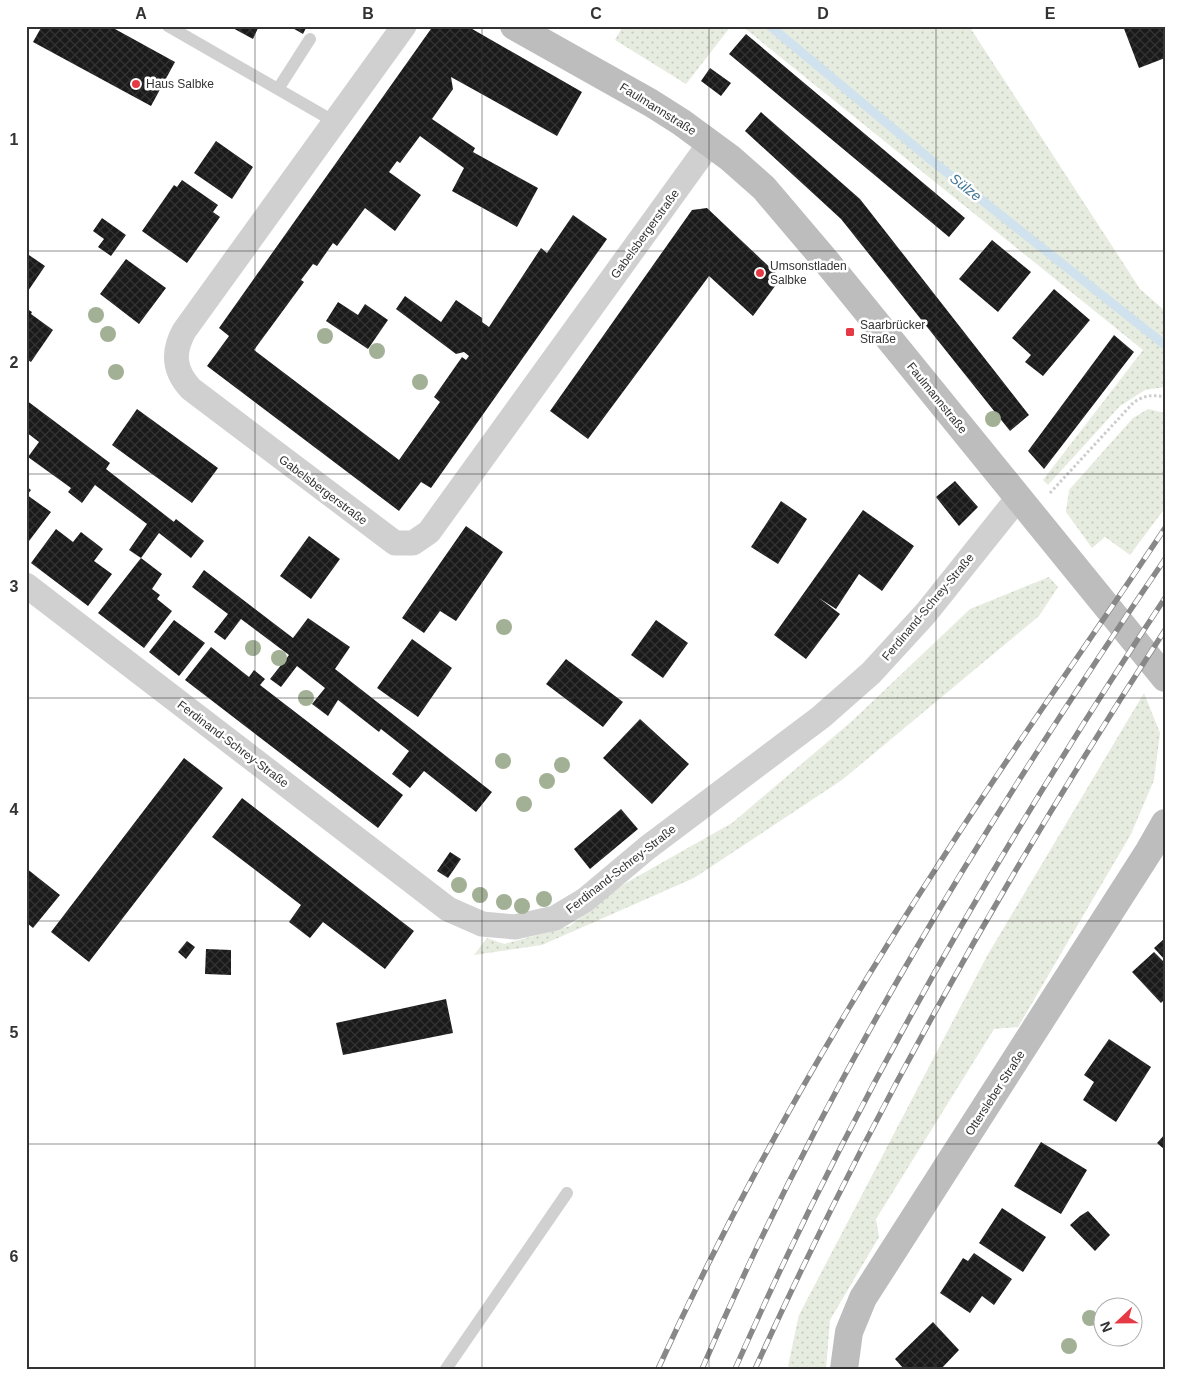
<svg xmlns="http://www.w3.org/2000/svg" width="1191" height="1395" font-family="Arial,sans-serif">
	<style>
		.grass { fill: url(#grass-dots) }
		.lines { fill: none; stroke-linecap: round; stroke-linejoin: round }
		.stream { stroke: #cfe2ee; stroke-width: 9 }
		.building { fill: url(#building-cross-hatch) }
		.path { stroke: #cdcdcd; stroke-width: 3; stroke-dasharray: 2.5 2.5; stroke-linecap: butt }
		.lane { stroke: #d0d0d0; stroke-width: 12 }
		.street { stroke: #d0d0d0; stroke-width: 25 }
		.secondary { stroke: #bdbdbd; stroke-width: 28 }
		.rail-casing { stroke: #888; stroke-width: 5.5 }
		.rail { stroke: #fff; stroke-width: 4; stroke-dasharray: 11; stroke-linecap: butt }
		.tree { fill: #a2b095 }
		.grid { fill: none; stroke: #333; stroke-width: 1; stroke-opacity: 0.55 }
		.poi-dot { fill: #e63946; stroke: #fff; stroke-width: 2 }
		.labels { text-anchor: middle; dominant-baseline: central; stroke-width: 5; stroke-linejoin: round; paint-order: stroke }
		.poi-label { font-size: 12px; fill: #333; stroke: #fff; text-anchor: start }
		.street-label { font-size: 12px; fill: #333; stroke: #fff }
		.water-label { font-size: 14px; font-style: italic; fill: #3f7597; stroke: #fff }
		.neatline { fill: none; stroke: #333; stroke-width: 2 }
		.grid-label { font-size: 16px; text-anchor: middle; font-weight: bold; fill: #333 }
	</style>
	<defs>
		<pattern id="grass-dots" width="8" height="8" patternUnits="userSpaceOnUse" patternTransform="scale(1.25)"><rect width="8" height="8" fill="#e6ecdf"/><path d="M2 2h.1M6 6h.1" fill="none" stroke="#c6cbc0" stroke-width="1.8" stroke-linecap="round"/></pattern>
		<pattern id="building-cross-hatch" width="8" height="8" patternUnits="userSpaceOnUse" patternTransform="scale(1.25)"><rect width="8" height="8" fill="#1a1a1a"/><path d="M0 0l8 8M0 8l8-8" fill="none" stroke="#333"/></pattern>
	</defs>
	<rect width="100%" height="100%" fill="#fff"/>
	<path class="grass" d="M623 26H731L686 84 615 40Z
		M742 26H969L1140 289 1165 311V387L1145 390 1120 406 1048 485 1043 480 1143 350Z
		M1148 409 1165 413V508L1130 555 1105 537 1092 548 1066 512 1069 490 1133 418Z
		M1049 577 1058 587 1039 616 842 780 694 878 542 945 474 955 487 938 504 944 570 926 617 888 732 823 851 722 970 609Z
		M1144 693 1160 733 1154 780 1131 834 1018 1027 994 1029 876 1219 879 1237 830 1320 826 1369H794L788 1366 799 1315 987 956Z"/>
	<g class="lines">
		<path class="stream" d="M770 26 931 160 1165 345"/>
	</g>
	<path class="building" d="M42 26H116L115 29 175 62 151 106 33 42Z
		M229 26H259L253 39Z
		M289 26H307L303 34Z
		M433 26H467L582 92 557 136 451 77 453 89 432 119 475 148 473 152 538 188 517 227 452 191 464 168 420 136 400 163 397 161 389 172 421 195 395 231 365 208 337 246 333 243 317 266 313 264 301 280 304 282 254 350 399 460 440 402 434 397 462 357 466 360 469 356 464 352 456 354 396 309 405 296 441 322 456 300 482 318V322L489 327 541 248 547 253 573 215 607 239 431 488 421 482 399 511 207 366 229 336 219 328Z
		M1123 26H1164L1165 58 1139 68Z
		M746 34 965 218 949 237 729 54Z
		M710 68 731 83 721 96 701 81Z
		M761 112 860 199 1029 415 1010 431 841 219 745 131Z
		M216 141 253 167 232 199 194 173Z
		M182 180 218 205 213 212 220 217 187 263 142 231 174 185 177 187Z
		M707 208 781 278 753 316 709 276 588 439 550 411 692 210Z
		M102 218 126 235 111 256 98 247 104 239 93 231Z
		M992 240 1031 272 998 312 959 279Z
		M26 253 45 266 26 294Z
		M126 259 166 288 139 324 100 294Z
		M1054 289 1090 320 1043 376 1025 362 1031 355 1012 338Z
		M338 302 358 315 365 304 388 320 368 349 326 321Z
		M26 308 32 312 31 314 53 330 31 362 26 359Z
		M1114 335 1134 352 1044 469 1028 451Z
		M26 400 110 463 106 469 174 522 169 528 176 519 204 541 191 558 159 533 141 558 162 574 152 589 160 595 157 599 172 611 144 648 98 613 141 558 129 550 147 524 95 485 82 503 68 492 71 488 28 457 39 442 26 432Z
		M137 409 218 468 192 503 112 445Z
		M955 481 978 507 959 526 936 497Z
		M26 486 31 490 27 495 51 512 26 545Z
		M781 501 807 519 778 564 751 547Z
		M863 510 914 546 882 591 859 574 836 609 819 598 840 614 806 659 774 635Z
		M466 526 503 552 456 621 440 611 424 633 402 618Z
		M56 529 73 542 81 532 103 549 94 561 112 574 88 606 31 563Z
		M309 536 340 559 311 599 280 576Z
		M204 570 293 638 308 618 350 647 335 669 492 792 476 812 424 771 410 788 392 774 409 751 381 729 379 732 338 700 328 716 312 704 325 688 297 666 281 687 270 679 289 655 241 619 225 640 214 632 228 614 192 587Z
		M174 620 205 643 179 676 149 652Z
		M656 620 688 643 663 678 631 655Z
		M412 639 452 668 418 717 377 688Z
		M211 647 249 677 254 670 265 679 260 685 403 795 378 828 185 680Z
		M566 659 623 702 603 727 546 684Z
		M640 719 689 764 652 804 603 758Z
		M184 758 223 788 89 962 51 932Z
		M242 798 414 931 385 969 323 922 310 938 289 922 301 905 212 837Z
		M621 809 638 829 590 869 574 849Z
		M450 852 461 859 448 878 437 871Z
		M26 868 60 895 33 928 26 922Z
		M1165 938V960L1154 948Z
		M187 941 195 947 186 959 178 952Z
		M206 949 231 950V975L205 974Z
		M1154 952 1165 963V999L1161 1003 1132 972Z
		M446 999 453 1033 343 1055 336 1023Z
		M1109 1039 1151 1067 1116 1122 1083 1100 1094 1082 1084 1075Z
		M1165 1134V1150L1157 1143Z
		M1041 1142 1087 1170 1061 1214 1014 1186Z
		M1002 1208 1046 1237 1023 1272 979 1243Z
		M1088 1211 1110 1235 1095 1251 1070 1225 1080 1216Z
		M974 1253 1012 1279 994 1305 982 1296 970 1313 940 1293 963 1258 968 1261Z
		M933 1322 959 1350 941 1369H904L895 1359Z"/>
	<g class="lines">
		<path class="path" d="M1050 493 1133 403C1142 396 1153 394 1165 397"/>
		<path class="lane" d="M168 26 335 122
			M278 89 310 39
			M446 1369 567 1193"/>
		<path class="street" d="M404 26 184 331C172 353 174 371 191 389L395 543H413L429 532 710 143
			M26 585 448 909 482 924 515 927 555 918 585 900 647 848 821 717 871 673 926 613 1018 498"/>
		<path class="secondary" d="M514 26 651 103 681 122 730 158 764 188 826 261 1165 678
			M844 1369 849 1332 863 1298 1149 851 1165 823"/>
		<defs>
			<path id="rail" d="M658 1369C739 1191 837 1020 944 856 1015 745 1092 638 1165 528
				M702 1369C825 1081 989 817 1165 559
				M735 1369C854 1100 1002 843 1165 598
				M755 1369C872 1112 1011 866 1165 630"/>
		</defs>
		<use href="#rail" class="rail-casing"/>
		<use href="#rail" class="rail"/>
	</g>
	<g class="tree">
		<circle cx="96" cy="315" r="8"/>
		<circle cx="108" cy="334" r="8"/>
		<circle cx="325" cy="336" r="8"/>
		<circle cx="377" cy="351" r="8"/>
		<circle cx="116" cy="372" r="8"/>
		<circle cx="420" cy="382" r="8"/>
		<circle cx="993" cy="419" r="8"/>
		<circle cx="504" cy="627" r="8"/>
		<circle cx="253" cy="648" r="8"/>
		<circle cx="279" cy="658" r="8"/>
		<circle cx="306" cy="698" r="8"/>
		<circle cx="503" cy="761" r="8"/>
		<circle cx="562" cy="765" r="8"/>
		<circle cx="547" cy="781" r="8"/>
		<circle cx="524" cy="804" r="8"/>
		<circle cx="459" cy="885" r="8"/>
		<circle cx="480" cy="895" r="8"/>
		<circle cx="544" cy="899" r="8"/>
		<circle cx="504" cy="902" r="8"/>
		<circle cx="522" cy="906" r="8"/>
		<circle cx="1090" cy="1318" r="8"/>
		<circle cx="1069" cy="1346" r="8"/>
	</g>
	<path class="grid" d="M255 26V1369M482 26V1369M709 26V1369M936 26V1369M26 251H1165M26 474H1165M26 698H1165M26 921H1165M26 1144H1165"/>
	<g class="poi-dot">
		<circle cx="136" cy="84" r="5"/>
		<circle cx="760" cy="273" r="5"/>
		<rect x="845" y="327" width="10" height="10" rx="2.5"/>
	</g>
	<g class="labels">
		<g class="poi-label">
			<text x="146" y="84">Haus Salbke</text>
			<text x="770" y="266">Umsonstladen<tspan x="770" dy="14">Salbke</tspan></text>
			<text x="860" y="325">Saarbrücker<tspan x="860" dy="14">Straße</tspan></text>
		</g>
		<g class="street-label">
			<text transform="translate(658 109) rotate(32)">Faulmannstraße</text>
			<text transform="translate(645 234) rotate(-54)">Gabelsbergerstraße</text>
			<text transform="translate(937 398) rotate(51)">Faulmannstraße</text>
			<text transform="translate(323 490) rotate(37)">Gabelsbergerstraße</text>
			<text transform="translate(928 607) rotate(-50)">Ferdinand-Schrey-Straße</text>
			<text transform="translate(233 744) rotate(37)">Ferdinand-Schrey-Straße</text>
			<text transform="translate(621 869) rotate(-38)">Ferdinand-Schrey-Straße</text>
			<text transform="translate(995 1093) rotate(-57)">Ottersleber Straße</text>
		</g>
		<g class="water-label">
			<text transform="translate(966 187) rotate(38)">Sülze</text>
		</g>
	</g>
	<rect width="1191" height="1395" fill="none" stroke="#ffffff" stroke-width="55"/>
	<g transform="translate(1118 1322) rotate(248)"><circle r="24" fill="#ffffff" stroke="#adadad"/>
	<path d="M0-4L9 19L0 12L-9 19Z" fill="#e63946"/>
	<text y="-8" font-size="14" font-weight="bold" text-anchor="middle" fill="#333333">N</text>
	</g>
	<rect x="28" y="28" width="1136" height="1340" class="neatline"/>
	<g class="grid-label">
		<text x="141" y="19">A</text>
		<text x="368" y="19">B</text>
		<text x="596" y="19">C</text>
		<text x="823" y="19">D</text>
		<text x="1050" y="19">E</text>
		<text x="14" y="145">1</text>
		<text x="14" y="368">2</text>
		<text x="14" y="592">3</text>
		<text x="14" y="815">4</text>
		<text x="14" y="1038">5</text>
		<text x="14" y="1262">6</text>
	</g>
</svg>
